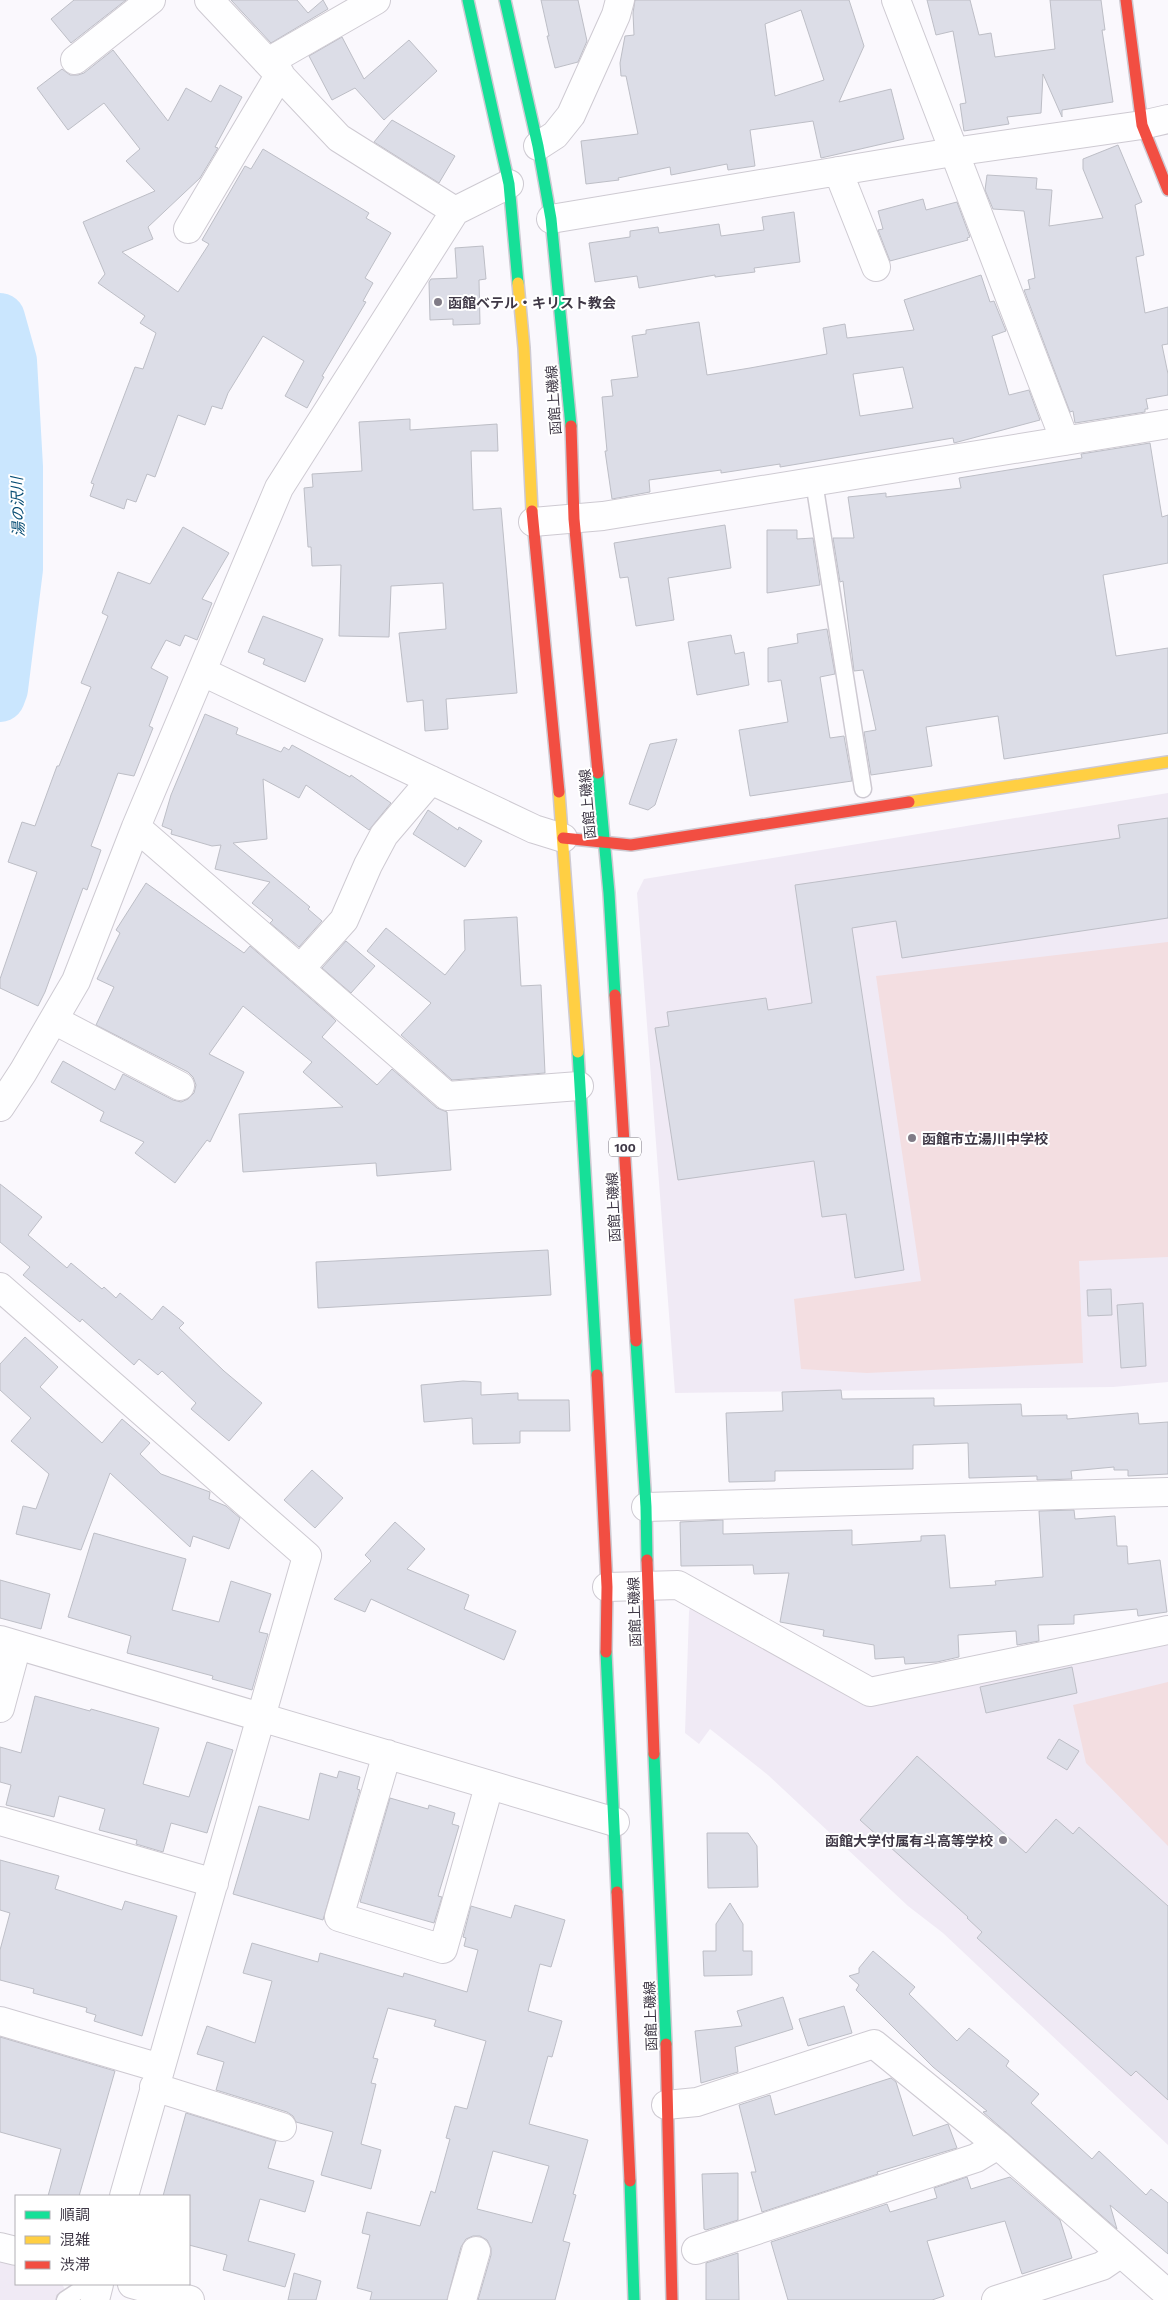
<svg xmlns="http://www.w3.org/2000/svg" width="1168" height="2300" font-family="Commissioner,'Noto Sans JP',sans-serif">
	<style>
		.built { fill: #f0eaf5 }
		.green { fill: #f3dee1 }
		.lines { fill: none; stroke-linecap: round; stroke-linejoin: round }
		.river { stroke: #cae6fe; stroke-width: 50 }
		.building { fill: #dcdde7; stroke: #bdbec6; fill-rule: evenodd }
		.lane-casing { stroke: #cecad2; stroke-width: 19 }
		.street-casing { stroke: #cecad2; stroke-width: 30 }
		.fast-casing { stroke: #cecad2; stroke-width: 14 }
		.slow-casing { stroke: #cecad2; stroke-width: 14 }
		.jam-casing { stroke: #cecad2; stroke-width: 14 }
		.lane { stroke: #fefeff; stroke-width: 16 }
		.street { stroke: #fefeff; stroke-width: 28 }
		.fast { stroke: #16e098; stroke-width: 11 }
		.slow { stroke: #ffcf43; stroke-width: 11 }
		.jam { stroke: #f24e42; stroke-width: 11 }
		.poi-dot { fill: #807b86; stroke: #fff; stroke-width: 2 }
		.labels { text-anchor: middle; dominant-baseline: central; stroke-width: 4; stroke-linejoin: round; paint-order: stroke }
		.shield { fill: #fff; stroke: #79747e; stroke-width: 1 }
		.shield-label { font-size: 12px; font-weight: bold; fill: #3f3846 }
		.poi-label { font-size: 14px; font-weight: bold; fill: #3f3846; stroke: #fff; text-anchor: start }
		.street-label { font-size: 14px; fill: #3f3846; stroke: #fff }
		.water-label { font-size: 15px; font-style: italic; fill: #064c73; stroke: #fff }
	</style>
	<rect width="100%" height="100%" fill="#faf8fd"/>
	<path class="built" d="M1168 793V1382L1113 1387 675 1393 637 893 644 879Z
		M691 1602 867 1700 1168 1641V2145L943 1933 908 1906 768 1775 710 1729 699 1744 685 1733 689 1612Z
		M0 2261 16 2266V2284H62L71 2300H0Z"/>
	<path class="green" d="M1168 942V1257L1079 1261 1083 1363 867 1373 801 1369 794 1299 921 1281 876 976Z
		M1168 1682V1846L1086 1763 1073 1705Z"/>
	<g class="lines">
		<path class="river" d="M0 318 12 361 18 467V569L3 689 0 697"/>
	</g>
	<path class="building" d="M74 0H126L71 43 51 19Z
		M231 0H297L308 13 323 0 328 9 271 43Z
		M541 0H578L587 41 578 62 555 68 547 36H549Z
		M635 0H849L864 46 839 102 891 89 904 139 821 158 813 121 750 130 755 166 728 170 727 164 671 175 670 167 618 178 619 180 586 184 581 141 638 134 626 76H621L620 63 625 36 634 35 633 13ZM801 10 824 80 775 96 765 24Z
		M927 0H970L979 35 991 33 995 57 1055 49 1050 0H1101L1105 30H1102L1113 102 1062 110V117L1043 74 1041 113 1007 117 1009 124 964 131 960 104 966 103 953 31 936 35Z
		M342 37 364 79 409 40 437 71 384 120 355 88 332 100 309 56Z
		M113 50 168 121 186 88 211 102 220 85 242 97 215 147 218 148 200 178 148 227 153 239 122 252 178 292 209 244 202 240 245 166 251 169 263 149 369 213 366 218 391 233 365 278 373 283 363 301 366 302 322 376 324 377 307 408 285 396 304 361 263 336 228 393 222 409 212 406 205 425 178 415 155 477 147 474 136 502 127 499 124 509 90 496 94 484 91 483 135 367 143 369 156 333 140 323 145 316 98 283 105 274 83 222 155 191 126 161 140 149 104 103 68 130 37 88 62 69 70 75H78L84 73Z
		M392 120 455 156 439 183 374 142Z
		M1118 145 1142 202 1135 205 1144 255 1136 257 1145 313 1168 307V344L1162 345 1168 374V395L1146 399 1148 409H1145V412L1075 423 1073 411 1070 412 1024 290 1030 289 1028 280 1035 278 1024 211 993 209 985 190 987 175 1037 178 1036 189 1052 190 1049 226 1103 218 1083 169V159Z
		M923 199 926 210 957 202 970 237 967 238 968 240 890 261 878 230 883 229 878 211Z
		M794 212 800 262 754 268 755 272 715 277V275L639 288 637 276 595 282 589 243 630 237V231L658 227 659 233 719 224 721 236 764 230 762 217Z
		M483 246 486 279 479 280 480 324 453 325V319L430 320 429 282 431 279 457 278 455 248Z
		M981 275 990 302 994 301 1006 331 992 336 1009 395 1029 390 1040 420 954 443 953 438 780 467V464L721 473V470L649 480 650 492 612 499 605 451H607L602 397 613 396 611 380 638 377 632 336 646 334V330L699 322 707 375 750 368 827 354 823 328 845 324 847 338 914 330 904 300ZM903 367 913 408 860 416 853 374Z
		M410 419V430L497 424 498 451H471L473 510 501 508 517 693 446 699 448 729 425 731 423 700 407 702 399 633 446 629 443 583 391 586 389 637 339 636 341 565 312 566 311 547H308L304 488 313 487 312 474 362 471 359 422Z
		M1150 443 1162 517 1168 515V563L1103 575 1116 656 1168 648V733L1004 759 998 716 926 727 932 766 871 775 864 732 876 730 863 670 854 671 843 581 840 582 833 538H854L848 497 886 493V497L961 488 959 478 1082 458 1081 454Z
		M725 525 731 568 668 578 674 620 636 626 628 577 620 578 614 543Z
		M183 527 229 553 202 599 212 603 197 640 185 635 180 646 166 640 151 668 168 677 149 726 153 728 134 776 118 773 91 846 101 850 87 890 83 888 45 992 38 1006 0 988V979L37 872 8 862 22 822 35 826 57 766H59L91 687 81 683 108 616 102 613 118 572 150 584Z
		M767 530H797V539L813 538 820 585 767 593Z
		M263 616 323 639 305 682 263 664 265 659 248 652Z
		M827 629 835 674 820 677 830 738 844 736 852 781 750 796 739 730 788 722 781 680 768 682V648L798 643 797 634Z
		M731 635 735 654 744 652 749 685 697 695 688 642Z
		M205 714 238 728 236 734 281 752 284 747 289 750 292 745 350 777 351 775 391 803 369 830 306 785 299 798 263 779 267 839 233 843 310 907 308 909 322 921 299 947 270 923 273 920 252 903 270 882 215 869 221 845 212 846 171 834 172 830 162 826 171 795Z
		M677 739 655 805 648 810 629 804 650 744Z
		M428 810 458 830 459 827 482 841 465 867 413 834Z
		M1168 818V918L902 958 896 921 852 928 904 1270 855 1278 846 1214 822 1217 814 1161 678 1180 655 1028 669 1026 667 1012 766 998 768 1010 812 1003 795 885 1120 838 1118 825Z
		M146 883 244 953 250 946 332 1017 336 1021 322 1037 377 1085 392 1069 437 1108 447 1112 451 1170 377 1176 376 1163 243 1172 239 1114 343 1107 303 1072 312 1062 243 1006 209 1054 244 1072 210 1142 207 1140 175 1183 135 1153 144 1142 100 1121 104 1112 51 1082 63 1061 115 1090 123 1074 173 1100 181 1102 188 1099 194 1093 196 1085 193 1077 188 1072 96 1025 114 987 97 979 120 933 116 930Z
		M517 917 521 986 541 985 545 1073 452 1080 401 1035 431 1003 367 951 386 928 445 975 465 950 464 920Z
		M346 941 375 966 351 993 322 968Z
		M0 1184 42 1217 28 1235 67 1268 71 1263 102 1289 104 1287 116 1298 120 1293 152 1320 163 1306 184 1323 179 1328 224 1371 262 1403 229 1441 191 1409 196 1403 162 1371 158 1375 139 1359 134 1365 82 1319 80 1322 23 1275 30 1267 0 1242Z
		M548 1250 551 1295 318 1308 316 1262Z
		M1111 1289 1112 1315 1088 1316 1087 1290Z
		M1143 1303 1146 1366 1121 1368 1117 1305Z
		M25 1337 58 1367 40 1387 102 1443 122 1419 150 1443 140 1454 161 1474 210 1492 209 1499 226 1506 240 1518 229 1549 193 1536 190 1547 110 1473 81 1550 16 1534 23 1506 36 1509 49 1474 11 1441 31 1418 0 1390V1364Z
		M463 1381 481 1382V1395L518 1393V1400H569L570 1431H520V1443L473 1444 472 1418 424 1422 421 1385Z
		M841 1390 842 1399 934 1398V1406L1021 1404 1022 1416 1067 1415V1419L1138 1413 1139 1424 1168 1422V1474L1128 1476V1470H1114V1467L1071 1471 1072 1479 1037 1480V1476L969 1478 968 1443 913 1445V1469L775 1471V1481L729 1482 726 1413 783 1411 782 1392Z
		M312 1470 343 1498 315 1528 284 1500Z
		M1074 1510 1075 1519 1115 1516 1117 1546H1127L1128 1564 1160 1560 1167 1612 1138 1616 1137 1609 1074 1615V1624L1038 1625 1039 1641 1017 1645 1016 1631 958 1635 959 1657 937 1662 905 1664 904 1657 875 1659 874 1645 823 1636 824 1630 780 1622 789 1573 754 1574 753 1565 681 1566 680 1522 723 1520V1534L852 1530V1545L921 1541V1536L945 1535 950 1588 996 1585 995 1581 1043 1577 1039 1511Z
		M395 1522 425 1549 407 1569 469 1595 464 1609 516 1631 504 1660 371 1599 365 1612 334 1599 371 1561 365 1555Z
		M94 1533 186 1559 172 1610 219 1622 231 1581 271 1594 259 1632 268 1634 252 1690 212 1679 213 1676 127 1653 131 1636 68 1617Z
		M0 1580 50 1594 41 1629 0 1618Z
		M1072 1667 1077 1693 986 1713 980 1687Z
		M35 1696 90 1711 91 1709 159 1728 143 1784 189 1797 207 1742 233 1750 207 1833 171 1823 163 1852 136 1844 137 1840 99 1830 105 1809 59 1796 54 1817 6 1805 11 1785 0 1782V1747L21 1753Z
		M1059 1739 1079 1751 1067 1770 1047 1758Z
		M917 1756 1026 1853 1056 1819 1073 1834 1079 1827 1168 1906V2100L1136 2071 1131 2076 977 1938 982 1932 967 1918 968 1917 860 1820Z
		M339 1771 360 1777 357 1789 360 1790 323 1920 233 1894 259 1806 309 1820 320 1773 337 1778Z
		M390 1798 428 1809 429 1805 455 1813 452 1824 459 1826 438 1896 442 1897 434 1923 360 1902Z
		M707 1833H748L757 1846 758 1887 708 1888Z
		M0 1860 59 1876 55 1889 122 1910 125 1901 177 1916 142 2036 94 2021 96 2015 86 2012 87 2008 33 1993 34 1989 0 1980V1950L10 1913 0 1910Z
		M730 1903 743 1924V1951H752V1975L704 1976 703 1951H716V1924Z
		M515 1905 565 1920 551 1967 540 1964 528 2011 562 2021 552 2057 548 2056 529 2124 588 2140 573 2194 576 2195 563 2241 570 2243 555 2300H478L491 2255V2248L487 2240 480 2236H473L466 2239 461 2247 447 2300H370L372 2292 357 2288 370 2235 362 2233 367 2212 420 2226 431 2191 435 2193 450 2139 446 2138 455 2106 467 2109 486 2041 434 2026 436 2020 388 2008 373 2058 378 2059 371 2083 376 2084 361 2144 381 2150 371 2189 321 2175 333 2132 296 2122 293 2116 287 2112 216 2090 224 2062 197 2054 207 2026 255 2043 272 1981 243 1973 252 1943 318 1962 320 1953 403 1977 404 1973 467 1992 478 1950 464 1946 466 1938 463 1937 471 1906 511 1918ZM493 2151 549 2166 532 2223 477 2209Z
		M873 1951 915 1987 909 1994 957 2041 969 2028 1009 2061 1006 2066 1039 2094 1031 2103 1092 2159 1099 2151 1146 2195 1151 2189 1168 2203V2254L1110 2205 1117 2229 983 2112 987 2111 933 2067 856 1990 859 1985 849 1976 859 1973V1968Z
		M783 1997 793 2029 735 2047 738 2072 701 2083 695 2031 742 2026 737 2011Z
		M844 2006 852 2033 808 2046 799 2019Z
		M0 2037 115 2071 79 2196H48L61 2149 0 2132Z
		M891 2078 896 2082 913 2136 948 2124 957 2148 877 2172 878 2174 762 2212 751 2172H756L739 2105 770 2095 775 2115Z
		M186 2113 276 2141 268 2168 314 2181 305 2212 260 2199 248 2241 295 2254 285 2287 223 2270 227 2255 189 2245V2196H163Z
		M738 2173V2220L706 2230 704 2229 702 2174Z
		M967 2177 971 2189 1010 2177 1060 2220 1072 2258 1022 2274 1005 2221 927 2241 944 2296 932 2300H788L771 2242 887 2204 890 2212 937 2198 934 2188Z
		M738 2253 739 2300H706V2263Z
		M294 2273 321 2281 316 2300H288Z"/>
	<g class="lines">
		<defs>
			<path id="lane" d="M814 482 863 789
				M65 2300 89 2284"/>
			<path id="street" d="M209 0 339 138 455 211
				M896 0 1065 441
				M75 60 151 0
				M268 62 376 0
				M538 146 555 135 571 115 616 15 620 0
				M838 171 876 267
				M551 219 953 152 1142 125 1168 119
				M188 229 280 74
				M533 522 603 516 1168 424
				M203 672 534 829 563 838
				M136 827 447 1096 579 1086
				M300 969 344 920 368 865 384 835 431 780
				M54 1020 180 1086
				M0 1107 23 1072 76 981 136 827 279 488 455 211 509 184
				M0 1287 307 1556 124 2196
				M646 1507 1168 1492
				M607 1587 678 1585 870 1692 1168 1630
				M0 1640 615 1822
				M0 1708 17 1645
				M387 1754 339 1917 443 1949 489 1786
				M0 1821 214 1883
				M0 2021 160 2068
				M154 2087 282 2127
				M666 2105 697 2102 874 2044 998 2145 1168 2294
				M0 2247 16 2251
				M696 2250 976 2158 998 2145
				M132 2284 190 2300
				M95 2300 99 2284
				M462 2300 476 2251
				M996 2300 1102 2266 1121 2253"/>
			<path id="fast" d="M468 0 509 184 518 283
				M505 0 538 146 551 219 571 426
				M598 773 609 893 615 995
				M578 1052 597 1375
				M636 1341 646 1507 647 1560
				M606 1652 617 1892
				M654 1754 666 2044
				M630 2181 634 2300"/>
			<path id="slow" d="M518 283 524 348 532 511
				M559 792 578 1052
				M909 802 1168 762"/>
			<path id="jam" d="M1126 0 1142 125 1168 190
				M571 426 574 519 598 773
				M532 511 559 792
				M563 838 631 845 909 802
				M615 995 636 1341
				M597 1375 607 1587 606 1652
				M647 1560 654 1754
				M617 1892 630 2181
				M666 2044 672 2300"/>
		</defs>
		<use href="#lane" class="lane-casing"/>
		<use href="#street" class="street-casing"/>
		<use href="#fast" class="fast-casing"/>
		<use href="#slow" class="slow-casing"/>
		<use href="#jam" class="jam-casing"/>
		<use href="#lane" class="lane"/>
		<use href="#street" class="street"/>
		<use href="#fast" class="fast"/>
		<use href="#slow" class="slow"/>
		<use href="#jam" class="jam"/>
	</g>
	<g class="poi-dot">
		<circle cx="438" cy="302" r="5"/>
		<circle cx="912" cy="1138" r="5"/>
		<circle cx="1003" cy="1840" r="5"/>
	</g>
	<g class="labels">
		<rect class="shield" x="609" y="1137.5" width="32" height="19" rx="4"/>
		<g class="shield-label">
			<text x="625" y="1147">100</text>
		</g>
		<g class="poi-label">
			<text x="448" y="302">函館ベテル・キリスト教会</text>
			<text x="922" y="1138">函館市立湯川中学校</text>
			<text x="993" y="1840" text-anchor="end">函館大学付属有斗高等学校</text>
		</g>
		<g class="street-label">
			<text transform="translate(553 400) rotate(-94)">函館上磯線</text>
			<text transform="translate(587 804) rotate(-95)">函館上磯線</text>
			<text transform="translate(613 1207) rotate(-93)">函館上磯線</text>
			<text transform="translate(634 1612) rotate(-92)">函館上磯線</text>
			<text transform="translate(650 2016) rotate(-92)">函館上磯線</text>
		</g>
		<g class="water-label">
			<text transform="translate(17 507) rotate(-92)">湯の沢川</text>
		</g>
	</g>
	<rect x="15" y="2195" width="175" height="90" fill="#ffffff" stroke="#b2afb5"/>
	<rect x="25" y="2211" width="25" height="8" fill="#16e098" stroke="#b2afb5"/>
	<text x="60" y="2220" font-size="15" fill="#3f3846">順調</text>
	<rect x="25" y="2236" width="25" height="8" fill="#ffcf43" stroke="#b2afb5"/>
	<text x="60" y="2245" font-size="15" fill="#3f3846">混雑</text>
	<rect x="25" y="2261" width="25" height="8" fill="#f24e42" stroke="#b2afb5"/>
	<text x="60" y="2270" font-size="15" fill="#3f3846">渋滞</text>
</svg>
